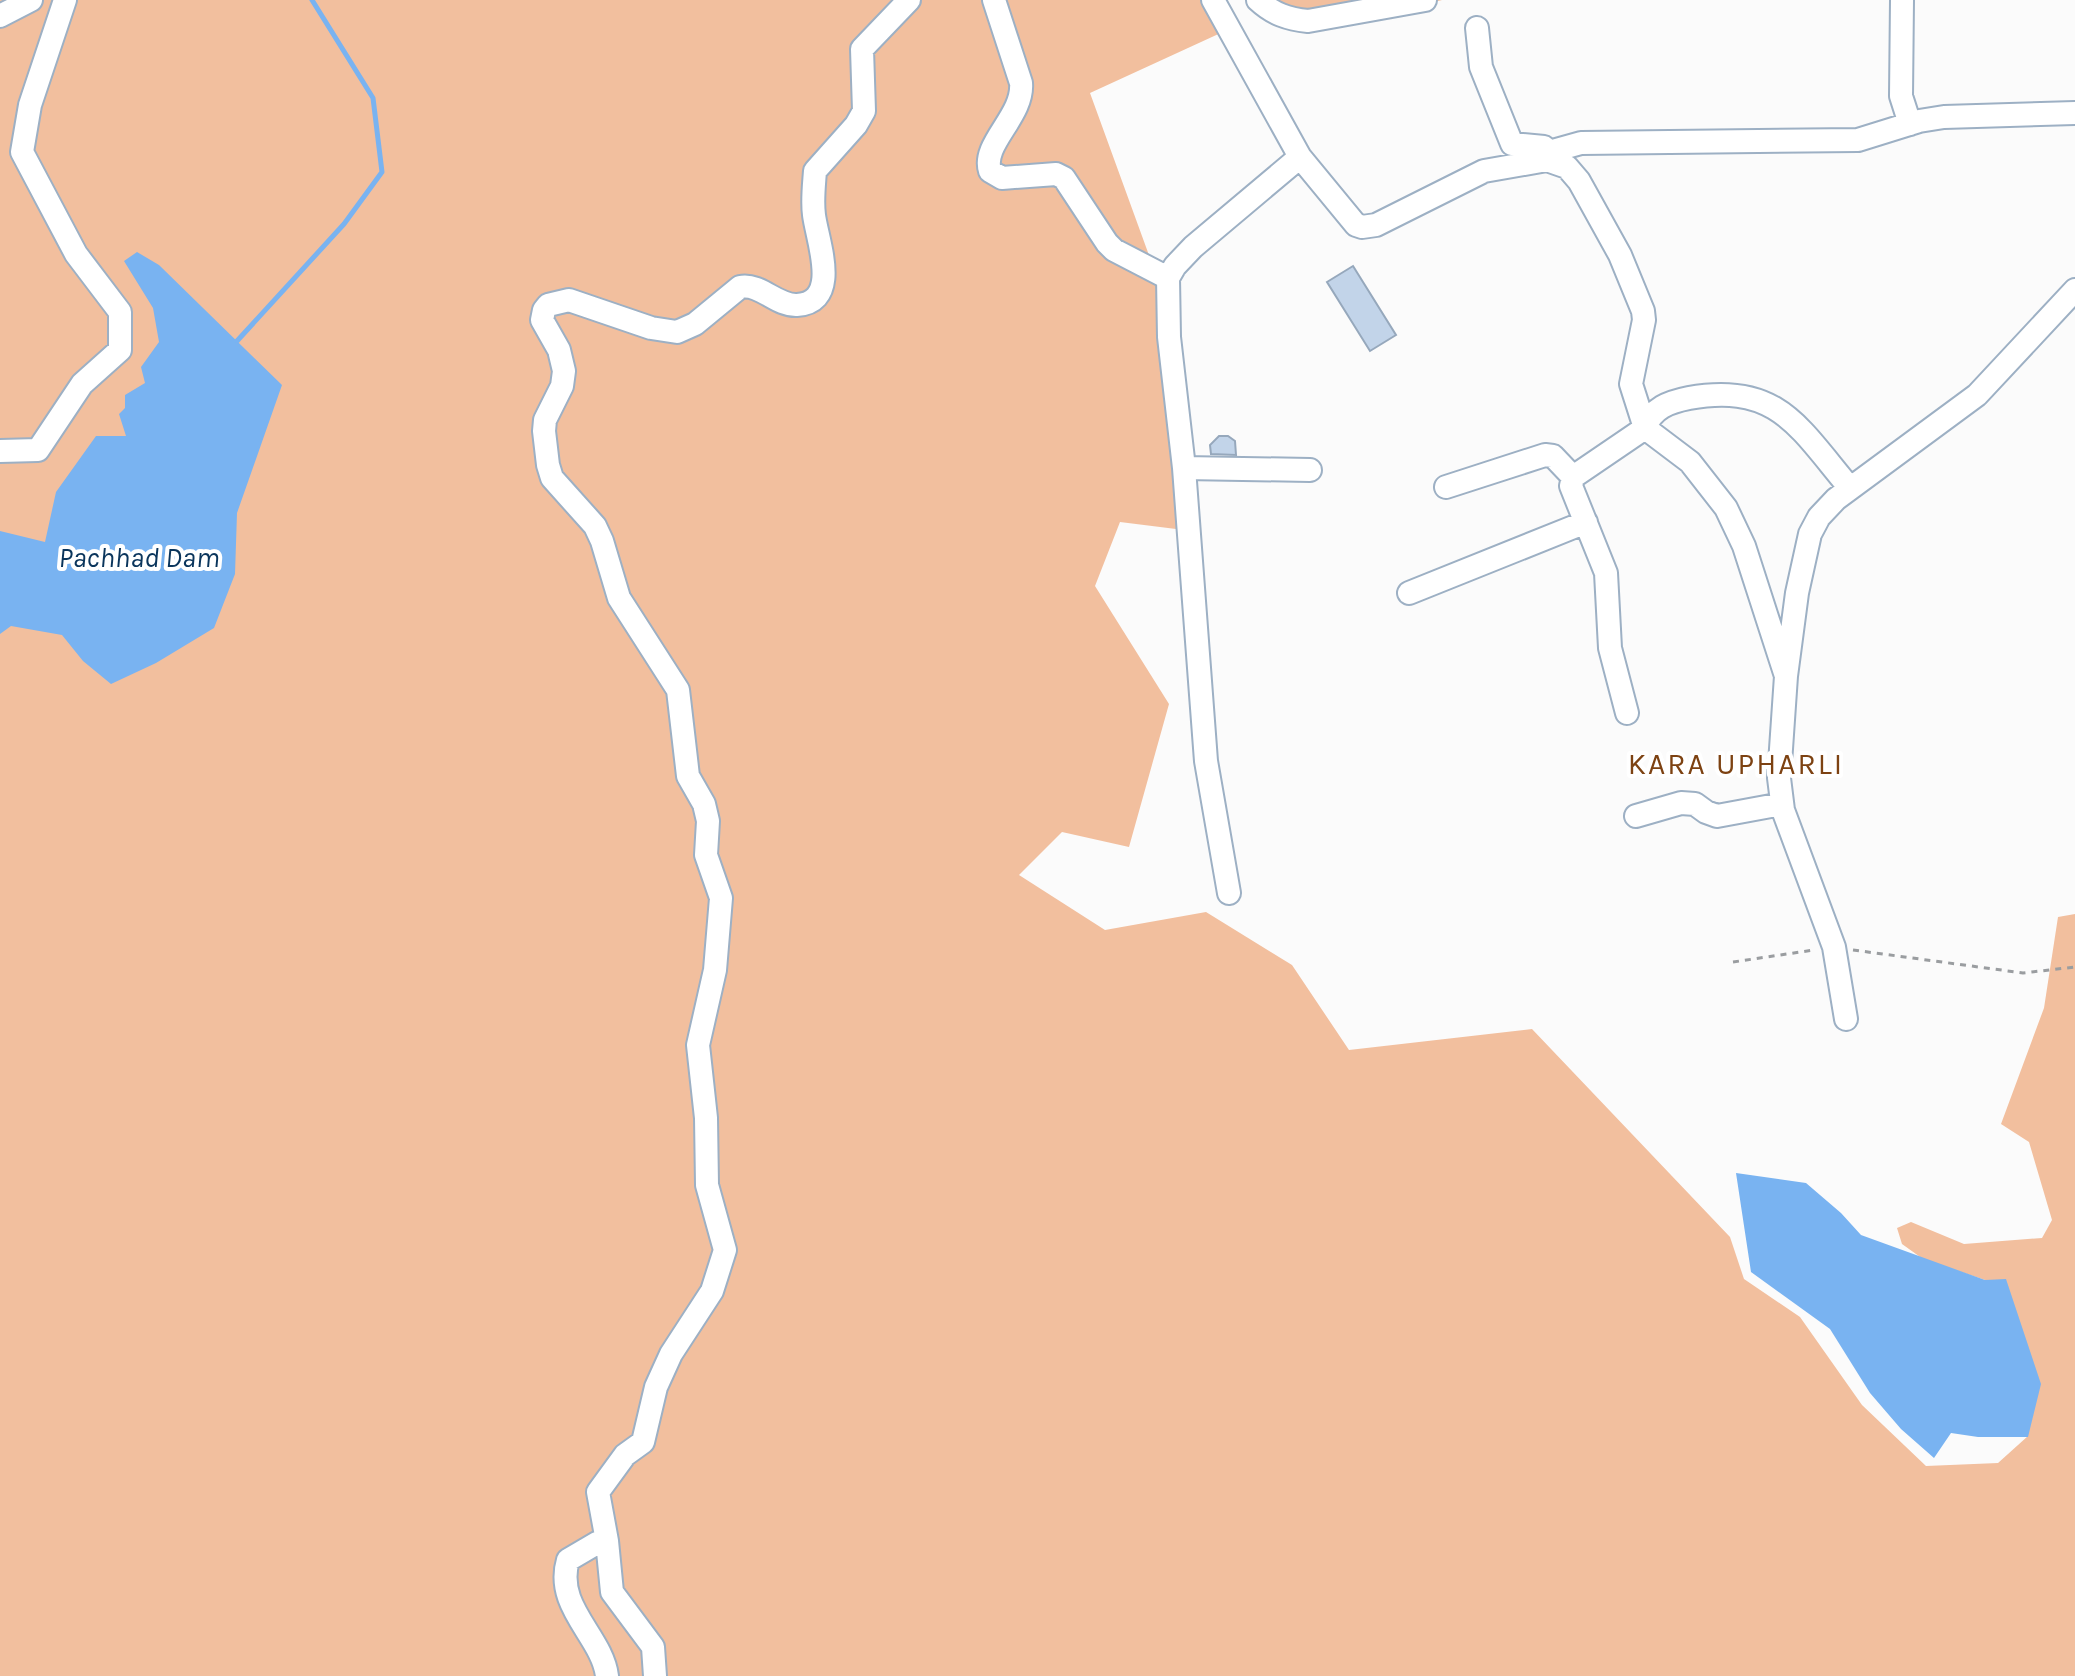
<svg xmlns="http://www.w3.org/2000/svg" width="2075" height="1676" font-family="Karla,sans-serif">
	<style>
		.green { fill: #f2bf9e }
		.water { fill: #79b3f1 }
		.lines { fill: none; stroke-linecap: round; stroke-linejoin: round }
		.stream { stroke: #79b3f1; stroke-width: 5 }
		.building { fill: #c2d4e9; stroke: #96a8bc; stroke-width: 2 }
		.minor-casing { stroke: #9db0c4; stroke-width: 26 }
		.path { stroke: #9a9da0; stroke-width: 3; stroke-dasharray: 6 6; stroke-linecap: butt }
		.minor { stroke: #fff; stroke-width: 22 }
		.labels { text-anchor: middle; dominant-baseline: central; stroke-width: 8; stroke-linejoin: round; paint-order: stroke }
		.water-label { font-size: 28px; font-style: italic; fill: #0a355c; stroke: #fff }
		.quarter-label { font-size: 30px; letter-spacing: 2px; fill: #7d4212; stroke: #fff }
	</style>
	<rect width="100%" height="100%" fill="#fbfbfb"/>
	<path class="green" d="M0 0H1211L1225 31 1090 93 1166 302 1184 530 1120 522 1095 586 1169 704 1129 847 1062 832 1019 875 1105 930 1206 912 1292 965 1349 1050 1532 1029 1730 1237 1744 1279 1800 1317 1862 1405 1926 1466 1998 1463 2028 1436 1985 1280 1923 1259 1902 1244 1897 1228 1911 1222 1964 1244 2042 1238 2052 1220 2029 1142 2001 1124 2044 1008 2058 917 2075 914V1676H0Z
		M1276 0H1442C1402 10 1307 30 1276 0Z"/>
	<path class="water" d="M137 252 159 265 282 385 237 513 235 574 214 628 156 663 111 684 83 661 62 635 11 626 0 634V531L45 542 56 492 96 436H126L119 414 125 408V395L145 383 141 367 159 342 153 308 124 261Z
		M1736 1173 1806 1183 1841 1213 1861 1235 1985 1280 2006 1279 2041 1384 2028 1437H1978L1951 1433 1934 1458 1901 1429 1870 1393 1830 1329 1751 1272Z"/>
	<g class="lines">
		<path class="stream" d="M237 341 344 224 382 172 373 98 312 0"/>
	</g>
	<path class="building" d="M1353 266 1396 335 1370 351 1327 282Z
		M1219 436H1228L1235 441 1236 455 1211 454 1210 445Z"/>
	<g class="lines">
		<defs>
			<path id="minor" d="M994 0 1021 83C1024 116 981 144 990 171L1002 178 1056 174 1064 178 1107 243 1114 250 1168 278
				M1213 0 1300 157
				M1258 0C1273 14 1288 19 1308 21L1425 0
				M1902 0 1901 96 1910 124
				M0 16 31 0
				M1477 28 1481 67 1512 144 1544 147 1551 154
				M0 451 38 450 82 384 120 350V312L76 254 22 152 30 105 65 0
				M1184 468 1206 761 1229 893
				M1310 470 1184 468 1169 337 1168 278 1175 266 1193 247 1300 157 1356 225 1362 227 1376 225 1484 171 1547 160
				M1446 487 1545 455 1553 456 1573 477
				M1409 593 1586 522
				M1786 676 1744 546 1726 508 1690 462 1645 428 1631 384 1644 320 1643 311 1620 255 1579 181 1567 167 1547 160 1556 150 1581 143 1858 140 1919 121 1944 117 2075 113
				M1627 713 1610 648 1606 573 1571 486 1573 477 1645 428C1652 408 1669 402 1689 398 1778 382 1799 428 1850 488
				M1636 816 1681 803 1695 804 1706 812 1717 816 1782 804
				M1846 1019 1834 947 1783 810 1779 778 1786 676 1797 593 1810 534 1819 517 1836 499 1977 395 2075 290
				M607 1676C602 1636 554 1607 568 1560L597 1543 607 1541
				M655 1676 653 1647 612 1592 607 1541 598 1492 625 1455 643 1442 656 1387 671 1354 712 1291 725 1250 707 1185 706 1118 698 1045 715 970 721 898 706 855 708 821 704 804 688 776 678 690 619 598 602 541 595 526 552 478 548 465 544 431 545 420 562 386 564 371 559 350 542 320 544 310 548 305 569 300 651 328 677 332 695 324 740 287C761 283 776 306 797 305 842 302 817 240 814 215 812 201 814 185 815 171L856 125 864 111 862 49 909 0"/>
		</defs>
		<use href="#minor" class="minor-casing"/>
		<path class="path" d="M1853 950 2023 973 2075 967
			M1733 962 1814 950"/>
		<use href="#minor" class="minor"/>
	</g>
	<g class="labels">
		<g class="water-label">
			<text x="139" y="557">Pachhad Dam</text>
		</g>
		<g class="quarter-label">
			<text x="1736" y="764">KARA UPHARLI</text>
		</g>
	</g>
</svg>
